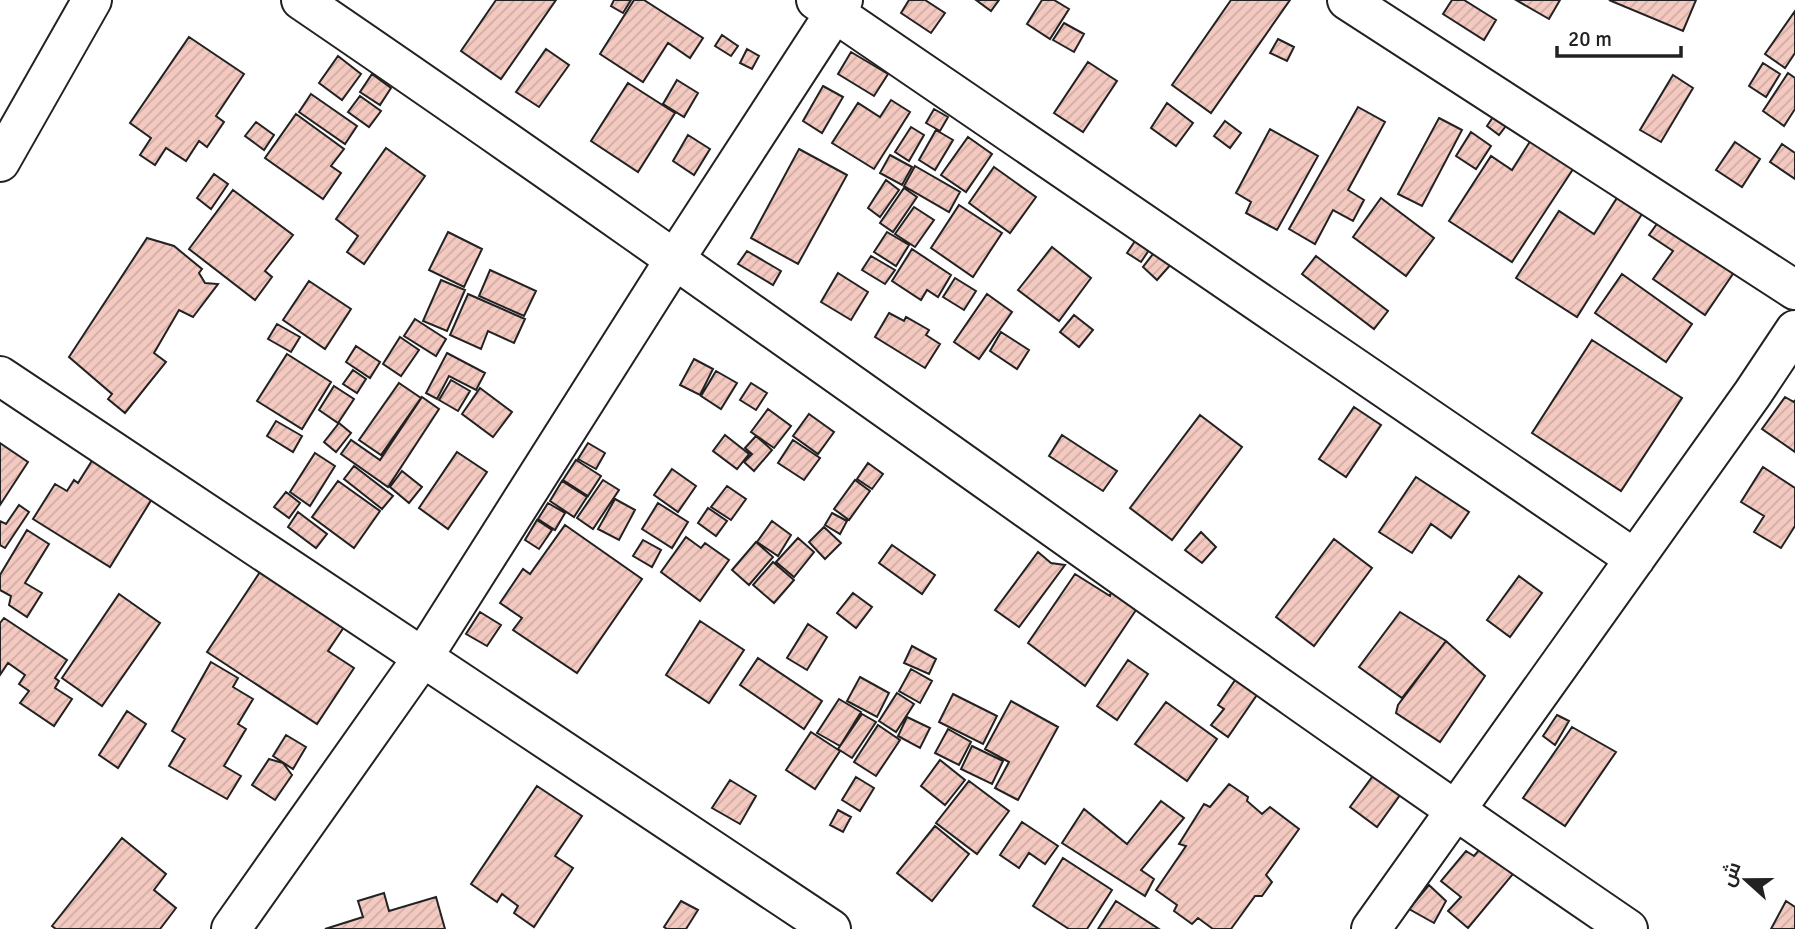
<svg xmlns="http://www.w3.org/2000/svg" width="1795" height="929" font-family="Signika,Cairo,sans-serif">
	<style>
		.building { fill: url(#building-hatch); stroke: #222; stroke-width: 2 }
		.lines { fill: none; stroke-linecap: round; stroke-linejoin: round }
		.minor-casing { stroke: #222; stroke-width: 42 }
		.minor { stroke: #fff; stroke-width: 38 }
	</style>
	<defs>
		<pattern id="building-hatch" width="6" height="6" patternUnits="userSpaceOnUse" patternTransform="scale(1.75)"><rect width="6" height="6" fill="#f3c9c0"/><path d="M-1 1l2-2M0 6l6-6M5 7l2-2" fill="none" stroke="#d0aca5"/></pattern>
	</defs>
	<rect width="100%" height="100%" fill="#fff"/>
	<path class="building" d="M496 0H556L501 79 461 51Z
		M614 0H631L623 13 611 6Z
		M634 0H644L703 38 690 58 668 43 643 82 600 54Z
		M909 0H925L945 13 931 33 901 13Z
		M976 0H999L991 11Z
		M1042 0H1054L1069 9 1050 39 1027 24Z
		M1231 0H1290L1211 113 1172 85Z
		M1452 0H1464L1496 20 1484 40 1443 14Z
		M1516 0H1560L1549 19Z
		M1609 0H1696L1683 31Z
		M1795 11V53L1785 68 1765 54Z
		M1064 23 1084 34 1074 52 1053 40Z
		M722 35 738 46 731 56 715 46Z
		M189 37 244 74 216 116 224 122 207 147 199 141 186 161 166 148 155 165 140 155 151 138 130 123Z
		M1278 39 1294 47 1287 61 1270 53Z
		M546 49 569 65 539 107 516 92Z
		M747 49 759 56 752 69 740 63Z
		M851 52 888 74 874 96 838 74Z
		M338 56 361 74 342 100 319 83Z
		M1088 62 1117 81 1083 132 1054 113Z
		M1763 63 1780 74 1766 97 1749 86Z
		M1788 73 1795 78V109L1784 126 1763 111Z
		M372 74 391 88 380 105 360 92Z
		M1673 75 1693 88 1661 142 1640 130Z
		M677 80 698 93 684 117 663 104Z
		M628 83 675 113 638 172 591 141Z
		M823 86 843 97 822 133 803 121Z
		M311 94 357 126 345 144 299 112Z
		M360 96 381 111 369 127 348 112Z
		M891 100 910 112 874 169 832 143 858 103 880 117Z
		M1167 103 1193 123 1176 146 1151 128Z
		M1358 107 1385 122 1348 190 1364 200 1353 221 1333 210 1315 244 1289 229Z
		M1499 108 1512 118 1499 135 1487 126Z
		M934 109 948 117 940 131 926 123Z
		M296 114 344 149 331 166 341 173 323 199 265 158Z
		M1439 118 1462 130 1422 206 1398 194Z
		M1225 121 1241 133 1230 148 1214 136Z
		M256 122 274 135 264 150 245 136Z
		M911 127 924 135 909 161 895 152Z
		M1270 129 1318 156 1277 230 1246 213 1251 202 1236 193Z
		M936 130 953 140 935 170 919 160Z
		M1471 132 1491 146 1476 169 1456 156Z
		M1536 132 1579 160 1512 262 1449 221 1491 156 1512 170Z
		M688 135 710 149 694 175 673 161Z
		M968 137 992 154 966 192 941 175Z
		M1735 142 1760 159 1742 187 1716 170Z
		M1782 144 1795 153V179L1770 162Z
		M386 148 425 176 364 264 347 252 358 236 336 219Z
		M799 149 847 175 798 264 751 238Z
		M890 155 912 167 902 185 880 173Z
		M915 166 960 192 949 212 904 186Z
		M994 167 1036 197 1010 233 969 203Z
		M214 174 228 184 211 209 197 198Z
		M886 180 899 190 880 217 868 208Z
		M904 188 917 197 893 232 880 223Z
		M233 190 293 235 265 271 272 277 255 300 189 249Z
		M1622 190 1647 206 1577 317 1516 278 1559 211 1594 234Z
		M1381 198 1434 238 1406 276 1353 237Z
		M959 205 1002 233 973 277 931 248Z
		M914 207 934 220 915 247 895 234Z
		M1664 214 1739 265 1705 315 1653 279 1673 251 1649 235Z
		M448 232 482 249 464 287 429 270Z
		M887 232 909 245 896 266 874 252Z
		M147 238 174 246 202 269 199 273 205 283 218 284 193 317 179 310 154 353 166 362 125 413 108 399 112 394 69 357Z
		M1137 238 1151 247 1141 262 1127 253Z
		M1052 247 1091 278 1059 321 1018 290Z
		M912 249 951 275 938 297 927 290 921 300 892 281Z
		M1156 250 1172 263 1157 280 1143 267Z
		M747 251 781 271 773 285 738 264Z
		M871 256 895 270 885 284 862 270Z
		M1316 256 1388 311 1374 329 1302 274Z
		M490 270 536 291 524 316 479 296Z
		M838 273 868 292 851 320 821 302Z
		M1622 274 1692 324 1666 362 1595 313Z
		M955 278 976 291 964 310 943 297Z
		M441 280 465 290 447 331 423 321Z
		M309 281 351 309 325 349 283 320Z
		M468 294 525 319 514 343 488 331 481 349 450 335Z
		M987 294 1012 312 979 359 954 342Z
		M889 313 904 321 906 317 929 330 926 335 940 344 925 368 875 337Z
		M1074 315 1093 330 1079 347 1060 332Z
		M415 319 446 339 436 356 404 336Z
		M277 324 300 337 291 352 268 339Z
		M1001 332 1029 350 1017 369 990 351Z
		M400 337 419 350 401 376 383 364Z
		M1592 340 1682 398 1621 491 1532 433Z
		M356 346 380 362 370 378 346 362Z
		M447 353 485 373 476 390 449 376 437 399 426 393Z
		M287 354 331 382 302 429 257 401Z
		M694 359 713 369 700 395 680 385Z
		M353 370 366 379 357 393 343 384Z
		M716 371 737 383 721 409 701 396Z
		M451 380 470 391 458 411 439 400Z
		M399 383 421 398 381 455 359 440Z
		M751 383 767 393 756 410 740 400Z
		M334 386 354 399 338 423 319 410Z
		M480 388 512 412 493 437 462 414Z
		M422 397 439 409 388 487 341 454 351 440 380 460Z
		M1785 397 1794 402 1795 400V452L1762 429Z
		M1354 407 1381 425 1346 477 1319 459Z
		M768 409 791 426 774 448 751 432Z
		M809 414 834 432 818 454 793 436Z
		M1200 415 1242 447 1172 540 1130 508Z
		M276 421 302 436 293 452 267 436Z
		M339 423 351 433 336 452 324 442Z
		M725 435 749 454 737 469 713 451Z
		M1062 435 1117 471 1103 491 1049 456Z
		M756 436 772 450 754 471 744 462 752 454 745 448Z
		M793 440 820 458 804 480 778 463Z
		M0 443 28 462 0 505Z
		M588 443 605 453 596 469 578 459Z
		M457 452 487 472 448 529 419 508Z
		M315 453 335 466 310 506 290 492Z
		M95 456 155 494 110 567 33 519 55 484 67 491 74 480 78 483Z
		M576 460 601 476 588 496 563 480Z
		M868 463 883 474 872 489 857 479Z
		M354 466 393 496 382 509 344 479Z
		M1763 467 1795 488V526L1781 548 1754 532 1764 516 1741 502Z
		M672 469 696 486 678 512 654 495Z
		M402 471 422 487 409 503 390 487Z
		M1416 477 1469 512 1451 538 1431 524 1412 553 1379 532Z
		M603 480 619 490 593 529 577 518Z
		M855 480 870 491 849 520 834 509Z
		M338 481 380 511 354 548 312 517Z
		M562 481 587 497 574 517 550 501Z
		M727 486 746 499 731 520 711 507Z
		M286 492 300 503 289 518 274 507Z
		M615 499 635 510 619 540 598 529Z
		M548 503 565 513 555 530 538 519Z
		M658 503 688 522 672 548 642 529Z
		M19 505 29 512 5 548 0 545V521L6 524Z
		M708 508 727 521 716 536 698 523Z
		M298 512 327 534 316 548 288 527Z
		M832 513 847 521 840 534 825 525Z
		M537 520 552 530 539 549 525 540Z
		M772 521 791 535 778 556 757 542Z
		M565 525 642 579 577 673 513 630 522 618 500 603 523 569 530 574Z
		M824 527 841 543 825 559 809 542Z
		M27 530 49 544 25 583 42 593 27 617 9 605 11 596 0 590V575Z
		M1201 532 1216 547 1202 563 1185 550Z
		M686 537 701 548 705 543 729 560 700 601 661 572Z
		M798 538 814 552 794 577 776 562Z
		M1334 539 1372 568 1314 646 1276 617Z
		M643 540 661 550 652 567 633 556Z
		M756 542 773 557 749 585 732 570Z
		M892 545 935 575 922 594 879 563Z
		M1038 552 1051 563 1065 565 1019 627 995 610Z
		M773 562 794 580 774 603 753 585Z
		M260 572 344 627 328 651 354 668 317 724 207 652Z
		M1075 574 1110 596 1112 589 1136 610 1085 686 1028 643Z
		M1519 576 1542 593 1510 637 1487 620Z
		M853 593 872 607 856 628 837 613Z
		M119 594 160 623 102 706 62 678Z
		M480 612 501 625 487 646 466 634Z
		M1400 612 1446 641 1402 698 1359 667Z
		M4 618 67 660 55 678 59 681 55 688 72 699 54 726 20 703 29 691 19 684 25 675 8 663 0 675V623Z
		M700 621 744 650 709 703 666 675Z
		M808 624 827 637 807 670 787 658Z
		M1446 641 1485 676 1440 742 1396 713 1398 705Z
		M912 646 936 659 929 674 904 663Z
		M758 658 822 701 804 729 740 685Z
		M1128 660 1148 674 1117 720 1097 706Z
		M211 662 238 678 233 687 253 699 238 724 246 729 224 766 241 776 227 799 169 766 185 739 172 731Z
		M911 669 932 681 920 703 899 691Z
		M1240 673 1261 689 1228 737 1211 725 1224 709 1218 705Z
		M860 677 889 693 877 717 847 701Z
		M897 693 914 704 896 732 879 721Z
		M953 694 997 716 983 744 939 722Z
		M839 699 861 712 840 746 817 733Z
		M1011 701 1058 727 1018 800 995 788 1009 762 985 749Z
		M1166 702 1217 739 1187 781 1135 744Z
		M127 711 146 724 118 768 99 755Z
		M862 714 876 722 852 758 838 749Z
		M1557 715 1569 721 1555 745 1543 736Z
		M907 717 930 728 920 748 898 736Z
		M878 725 900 740 876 776 854 762Z
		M1572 727 1616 752 1565 826 1523 798Z
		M948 729 971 742 959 765 935 753Z
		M811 732 840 751 815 789 786 770Z
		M286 735 306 747 293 769 273 756Z
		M972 746 1003 761 992 784 961 769Z
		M269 759 283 763 292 775 275 800 252 785Z
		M940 760 965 780 945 805 921 786Z
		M1381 765 1408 784 1377 827 1350 807Z
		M856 777 874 788 860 811 842 800Z
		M730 780 756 796 740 824 712 808Z
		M969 781 1009 811 977 854 936 823Z
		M1229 784 1248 797 1247 801 1262 814 1270 807 1299 829 1266 875 1272 882 1262 896H1255L1231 929H1213L1198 918 1192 924 1174 911 1177 905 1156 890 1186 846 1179 844 1204 804 1210 807Z
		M537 786 582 816 555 856 573 868 534 927 514 913 518 906 502 894 497 902 471 884Z
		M1161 801 1184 818 1141 870 1154 879 1145 896 1062 843 1084 809 1127 844Z
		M838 810 851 817 843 832 830 825Z
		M1022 822 1058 846 1045 864 1029 853 1019 868 1000 855Z
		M935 826 969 854 932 901 897 873Z
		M122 838 166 874 154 890 176 908 160 929H56L52 926Z
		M1481 848 1513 874 1468 928 1448 911 1461 897 1441 881 1466 851 1474 856Z
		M1063 858 1112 890 1087 929H1069L1033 906Z
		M1429 885 1446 901 1434 923 1409 909Z
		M384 893 389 911 436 897 445 929H325L363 917 358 901Z
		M681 901 698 910 686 929H667L664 927Z
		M1116 901 1159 929H1098Z
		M1786 901 1795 907V929H1771Z"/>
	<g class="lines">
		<defs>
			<path id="minor" d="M301 0C747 304 1182 625 1628 929
				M816 0 1635 559
				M1347 0 1795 290
				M0 162 92 0
				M0 376 831 929
				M231 929 423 657 675 259 843 0
				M1371 929 1753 393 1795 330"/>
		</defs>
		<use href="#minor" class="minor-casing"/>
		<use href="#minor" class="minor"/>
	</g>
	<g transform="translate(1746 880) rotate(291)" stroke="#ffffff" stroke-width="5" paint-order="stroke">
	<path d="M0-5L12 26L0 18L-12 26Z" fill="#222222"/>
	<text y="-10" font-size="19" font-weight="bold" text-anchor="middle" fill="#222222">ش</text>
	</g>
	<path d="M1557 46v10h124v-10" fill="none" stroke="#222222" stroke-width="3.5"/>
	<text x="1568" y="46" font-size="21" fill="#222222" stroke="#ffffff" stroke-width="5" paint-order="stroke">20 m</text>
</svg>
